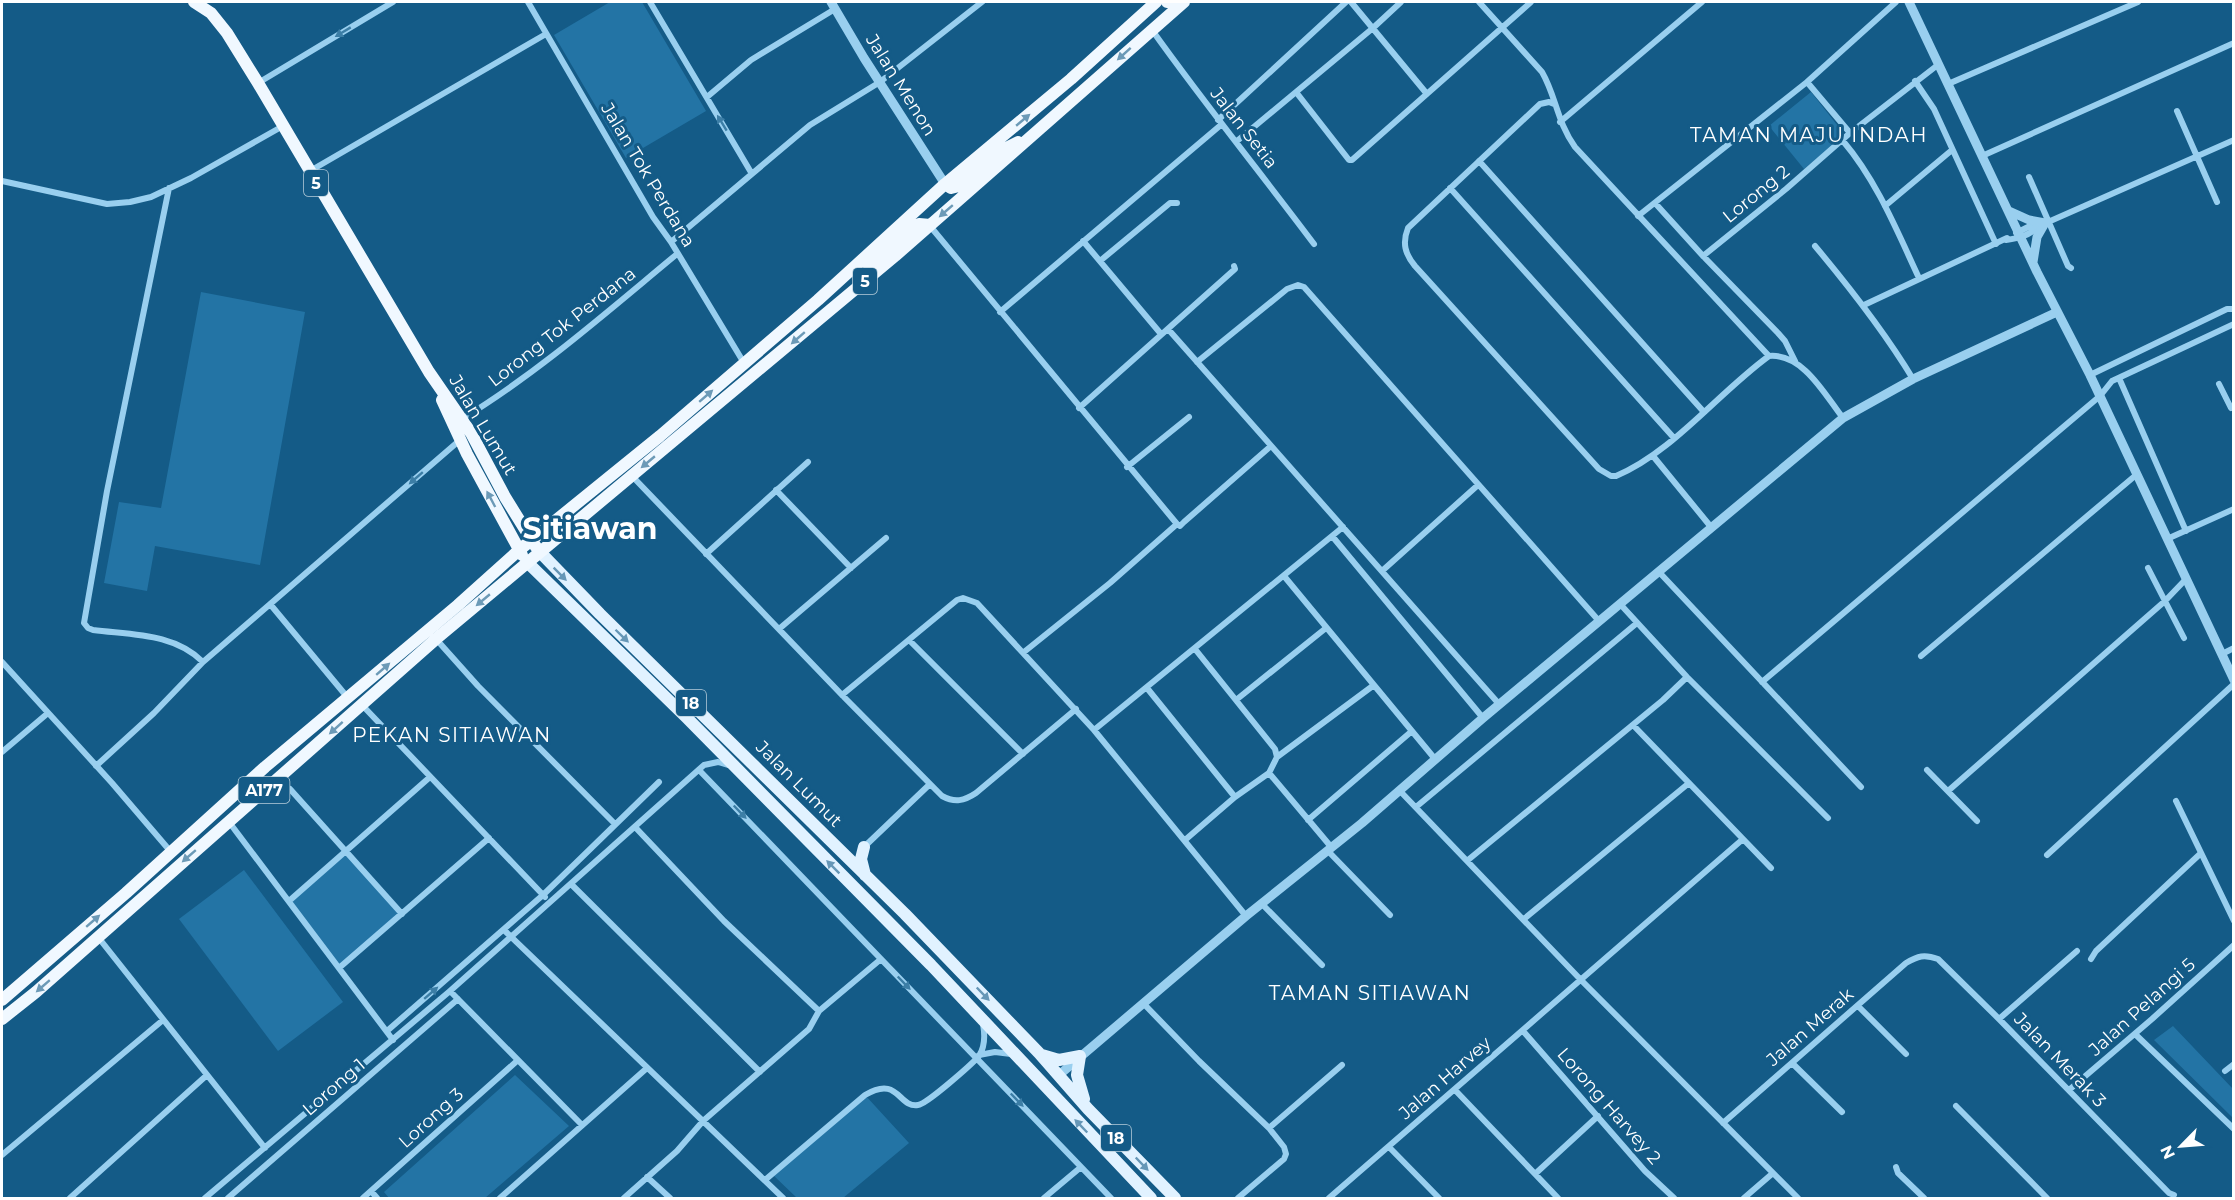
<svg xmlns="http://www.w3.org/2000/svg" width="2235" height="1200" font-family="Montserrat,sans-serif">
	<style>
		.green { fill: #2374a5 }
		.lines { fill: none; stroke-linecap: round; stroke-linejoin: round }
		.minor { stroke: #99cfef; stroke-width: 6 }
		.tertiary { stroke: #99cfef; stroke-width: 9 }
		.primary { stroke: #e1f2ff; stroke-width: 12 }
		.trunk { stroke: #f0f8ff; stroke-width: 12 }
		.oneway { fill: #3c7ea6 }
		.oneway2 { fill: #6c9ab7 }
		.oneway3 { fill: #6697b7 }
		.labels { text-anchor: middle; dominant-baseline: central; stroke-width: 6; stroke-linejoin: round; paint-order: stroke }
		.shield { fill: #145b87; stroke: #b8cedb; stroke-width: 1.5 }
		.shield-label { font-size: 16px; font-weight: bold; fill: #fff }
		.street-label { font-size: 18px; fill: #fff; stroke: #145b87 }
		.neighbourhood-label { font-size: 20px; letter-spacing: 1.5px; fill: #fff; stroke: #145b87 }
		.town-label { font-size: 30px; font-weight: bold; fill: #fff; stroke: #145b87 }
	</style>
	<rect width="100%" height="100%" fill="#145b87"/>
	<path class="green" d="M610 2H642L706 111 626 158 554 35Z
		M1811 92 1845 135 1804 169 1769 126Z
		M201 292 305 312 260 565 155 546 147 591 104 583 119 502 161 508Z
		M345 851 402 914 339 968 289 901Z
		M244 870 343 1002 278 1051 179 919Z
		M2173 1026 2233 1089V1118L2154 1040Z
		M515 1075 569 1126 485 1198H389L384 1192Z
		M865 1095 909 1143 843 1198H797L772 1174Z"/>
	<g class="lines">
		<path class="minor" d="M528 2 653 217 671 242 744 363
			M650 2 752 174
			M1351 2 1427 94
			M1479 2 1542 72C1556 96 1557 122 1575 147L1769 356
			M1152 30C1204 103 1260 172 1314 244
			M1915 81 1934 109 1996 244
			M1807 82 1850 133
			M258 83 393 2
			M1948 84 2138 2
			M1296 92 1349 160H1352L1531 2
			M707 97 751 60 835 9
			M1554 104 1549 102 1540 104 1408 228C1402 243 1405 254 1415 266L1599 469 1611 476H1616C1673 452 1718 393 1769 356 1803 353 1825 395 1843 418
			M2177 111 2217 202
			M1218 120 1346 2
			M1560 122 1702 2
			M1237 141 1373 28 1401 2
			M1843 141C1877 181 1897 231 1919 278
			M1982 156 2234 43
			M1479 161 1703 411
			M310 171 546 34
			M2029 177 2068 266 2071 268
			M2 181 107 204 130 202 151 197 191 178 283 126
			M169 188 107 491 84 623 88 628 93 630C132 635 174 633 203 662
			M1450 188 1674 438
			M1655 203 1703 256 1778 333 1785 341 1795 361
			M1885 206 1952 150
			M1638 216 1807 82 1896 2
			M930 226 1177 524
			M2016 233 2030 226H2039
			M2006 240C2019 238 2029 236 2039 226L2234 140
			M1083 241 1161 334
			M671 242 810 125 880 82 982 2
			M1815 246C1851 289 1884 331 1913 379
			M1703 256 1786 189 1850 133 1939 64
			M1100 261 1170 203H1177
			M1864 305 2007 238
			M1000 312 1222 124
			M1168 329 1499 704
			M1197 362 1287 289 1298 285 1304 287 1599 621
			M2090 375 2227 309H2234
			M2119 378 2186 531
			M2219 384 2231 408
			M1079 408 1235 269 1234 266
			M462 419C539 372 608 311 677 254
			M1653 456 1711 527
			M1127 467 1189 417
			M632 476 842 695 942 796C955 803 964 801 976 793L1076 709
			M776 490 851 568
			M1332 536 1483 718
			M2167 539 2234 509
			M706 554 808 462
			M2148 568 2184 638
			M1382 571 1478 485
			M1659 572 1861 787
			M1284 576 1435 759
			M270 604 348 698
			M1621 605 1687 677 1828 818
			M779 629 886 538
			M436 639 478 686 615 824
			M909 640 1023 754
			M1195 649 1275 749 1277 757
			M1024 652 1110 583 1177 524 1180 526 1184 522 1271 446
			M2222 654 2234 648
			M1921 656 2136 475
			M2 662 112 783 171 852
			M1762 682 2100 396 2112 381 2234 324
			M1147 688 1235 797
			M842 695 957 600 963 598 977 603 1094 730 1246 916
			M1236 700 1326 628
			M362 705 545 897
			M1633 725 1771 868
			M1094 730 1343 527
			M2 752 48 713
			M96 766 154 713 203 662 460 440
			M699 770 1111 1198
			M1927 770 1977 821
			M1269 773 1332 848
			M290 789 402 914
			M1400 791 1581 980 1798 1198
			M1948 791 2165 601 2186 579
			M2176 801 2234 921
			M1416 807 1637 623
			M1308 820 1412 731
			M229 822 393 1040
			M635 827 724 921 819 1011
			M1185 840 1235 797 1269 773 1277 757 1374 685
			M864 847 930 784
			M1328 851 1390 915
			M2047 855 2234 684
			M1468 860 1663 700 1687 677
			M571 884 760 1072
			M289 901 430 777
			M1261 903 1322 965
			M1524 919 1689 783
			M504 930 783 1198
			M98 937 265 1148
			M2091 959 2096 951 2200 854
			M339 968 489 838
			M450 991 582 1125
			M1143 1003 1199 1061 1269 1128 1284 1147 1286 1154 1284 1159 1238 1198
			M1858 1006 1906 1054
			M1999 1019 2077 951
			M387 1031 543 895 659 782
			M1523 1031 1645 1171 1674 1198
			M2135 1034 2234 1129
			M979 1055 995 1052 1011 1054
			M1792 1063 1842 1112
			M2225 1071 2234 1064
			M1455 1090 1558 1198
			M2069 1090 2152 1019 2234 945
			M1956 1106 2047 1198
			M1723 1123 1906 963C1918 956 1924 954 1938 959L1999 1019 2169 1193 2174 1195
			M1269 1128 1342 1065
			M1389 1147 1439 1198
			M2 1155 163 1020
			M1896 1167 1898 1173 1924 1198
			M1535 1174 1598 1116
			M647 1177 670 1198
			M765 1180 865 1095C899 1075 898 1108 918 1105 927 1104 972 1064 979 1056 985 1047 985 1035 983 1024
			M371 1191 377 1198
			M70 1198 207 1075
			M205 1198 450 991 704 765 718 762 728 765
			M228 1198 458 999
			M363 1198 518 1060
			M500 1198 647 1068
			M624 1198 677 1151 703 1121 809 1029 819 1011 881 959
			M1044 1198 1081 1167
			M1329 1198 1743 839
			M1744 1198 1773 1173"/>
		<path class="tertiary" d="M831 2 864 58 945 184
			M1909 2 2037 272 2090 375 2234 680
			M2009 211 2029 220 2045 223 2037 237 2033 262
			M1059 1075 1246 916 1362 823 1483 718 1843 418 1913 379 2057 312"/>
		<path class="primary" d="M540 552 600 614 905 914 1039 1053 1088 1109 1175 1198
			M528 563 686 717 931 965 1151 1198
			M864 847 861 859 865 875
			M1042 1055 1059 1060 1080 1056 1077 1075 1084 1099"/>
		<path class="trunk" d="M194 2 211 13 227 33 258 83 429 372 471 433 505 497 536 547
			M1167 2H1170
			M945 184 951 188 959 186 1006 148 1018 142
			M868 264 913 227 919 224 930 225
			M442 400 467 454 522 555
			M2 1000 126 893 265 767 458 605 518 551 660 436 818 300 945 184 1071 79 1156 2
			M2 1019 36 992 436 639 895 256 1184 2"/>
	</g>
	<defs><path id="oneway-solid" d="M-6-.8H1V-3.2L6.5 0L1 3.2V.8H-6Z" transform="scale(1.5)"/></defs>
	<g class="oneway">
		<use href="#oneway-solid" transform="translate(343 32) rotate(149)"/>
		<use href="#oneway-solid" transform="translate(722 123) rotate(-121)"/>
		<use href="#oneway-solid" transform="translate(416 478) rotate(139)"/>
		<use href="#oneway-solid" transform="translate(740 812) rotate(46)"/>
		<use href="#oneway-solid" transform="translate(904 983) rotate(46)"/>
		<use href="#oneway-solid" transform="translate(431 993) rotate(-41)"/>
		<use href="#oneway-solid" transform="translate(1017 1100) rotate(46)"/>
	</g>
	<g class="oneway2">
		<use href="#oneway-solid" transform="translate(1124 54) rotate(138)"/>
		<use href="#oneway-solid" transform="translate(1023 120) rotate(-40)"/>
		<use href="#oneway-solid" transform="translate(946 211) rotate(139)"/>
		<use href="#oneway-solid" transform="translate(798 338) rotate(139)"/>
		<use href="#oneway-solid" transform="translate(706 396) rotate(-41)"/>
		<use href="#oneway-solid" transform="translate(648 462) rotate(140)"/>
		<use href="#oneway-solid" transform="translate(491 499) rotate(-118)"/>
		<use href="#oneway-solid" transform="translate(483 600) rotate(140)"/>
		<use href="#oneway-solid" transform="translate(383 669) rotate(-41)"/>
		<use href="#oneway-solid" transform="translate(336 728) rotate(138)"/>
		<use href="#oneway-solid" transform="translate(189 856) rotate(139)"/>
		<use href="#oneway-solid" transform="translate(93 921) rotate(-41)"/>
		<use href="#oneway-solid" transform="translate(43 986) rotate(139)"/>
	</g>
	<g class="oneway3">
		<use href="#oneway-solid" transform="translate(560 574) rotate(45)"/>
		<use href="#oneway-solid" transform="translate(622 636) rotate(44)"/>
		<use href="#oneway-solid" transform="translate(833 867) rotate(-135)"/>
		<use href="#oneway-solid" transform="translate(983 994) rotate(46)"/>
		<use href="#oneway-solid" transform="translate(1081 1126) rotate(-134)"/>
		<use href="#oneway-solid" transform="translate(1142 1164) rotate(46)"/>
	</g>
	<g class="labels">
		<g class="shield">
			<rect x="304" y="170" width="24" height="26" rx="4.5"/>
			<rect x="853" y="268" width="24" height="26" rx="4.5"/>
			<rect x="676" y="690" width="30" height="26" rx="4.5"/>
			<rect x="238.5" y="777" width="51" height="26" rx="4.5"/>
			<rect x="1101" y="1125" width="30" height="26" rx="4.5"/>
		</g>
		<g class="shield-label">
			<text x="316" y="183">5</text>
			<text x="865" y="281">5</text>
			<text x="691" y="703">18</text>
			<text x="264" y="790">A177</text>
			<text x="1116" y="1138">18</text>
		</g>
		<g class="street-label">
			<text transform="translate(901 85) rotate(58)">Jalan Menon</text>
			<text transform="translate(1244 128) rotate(52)">Jalan Setia</text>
			<text transform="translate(648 175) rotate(59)">Jalan Tok Perdana</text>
			<text transform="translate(1756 194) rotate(-39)">Lorong 2</text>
			<text transform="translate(562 327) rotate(-38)">Lorong Tok Perdana</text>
			<text transform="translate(483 425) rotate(59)">Jalan Lumut</text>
			<text transform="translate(799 784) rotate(45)">Jalan Lumut</text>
			<text transform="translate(2142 1007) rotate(-42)">Jalan Pelangi 5</text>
			<text transform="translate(1810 1027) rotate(-41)">Jalan Merak</text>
			<text transform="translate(2060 1060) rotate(46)">Jalan Merak 3</text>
			<text transform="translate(1445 1078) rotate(-41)">Jalan Harvey</text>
			<text transform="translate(334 1087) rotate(-41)">Lorong 1</text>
			<text transform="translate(1609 1106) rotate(49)">Lorong Harvey 2</text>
			<text transform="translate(431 1118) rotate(-42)">Lorong 3</text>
		</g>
		<g class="neighbourhood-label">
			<text x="1809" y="135">TAMAN MAJU INDAH</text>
			<text x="452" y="735">PEKAN SITIAWAN</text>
			<text x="1370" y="993">TAMAN SITIAWAN</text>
		</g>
		<g class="town-label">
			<text x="590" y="528">Sitiawan</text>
		</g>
	</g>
	<rect width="2235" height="1200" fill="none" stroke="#ffffff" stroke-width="6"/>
	<g transform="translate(2181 1146) rotate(245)" stroke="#145b87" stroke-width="4.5" paint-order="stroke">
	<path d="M0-4.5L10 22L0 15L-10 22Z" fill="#ffffff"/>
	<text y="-9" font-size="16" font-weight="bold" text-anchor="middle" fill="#ffffff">N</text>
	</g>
</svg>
